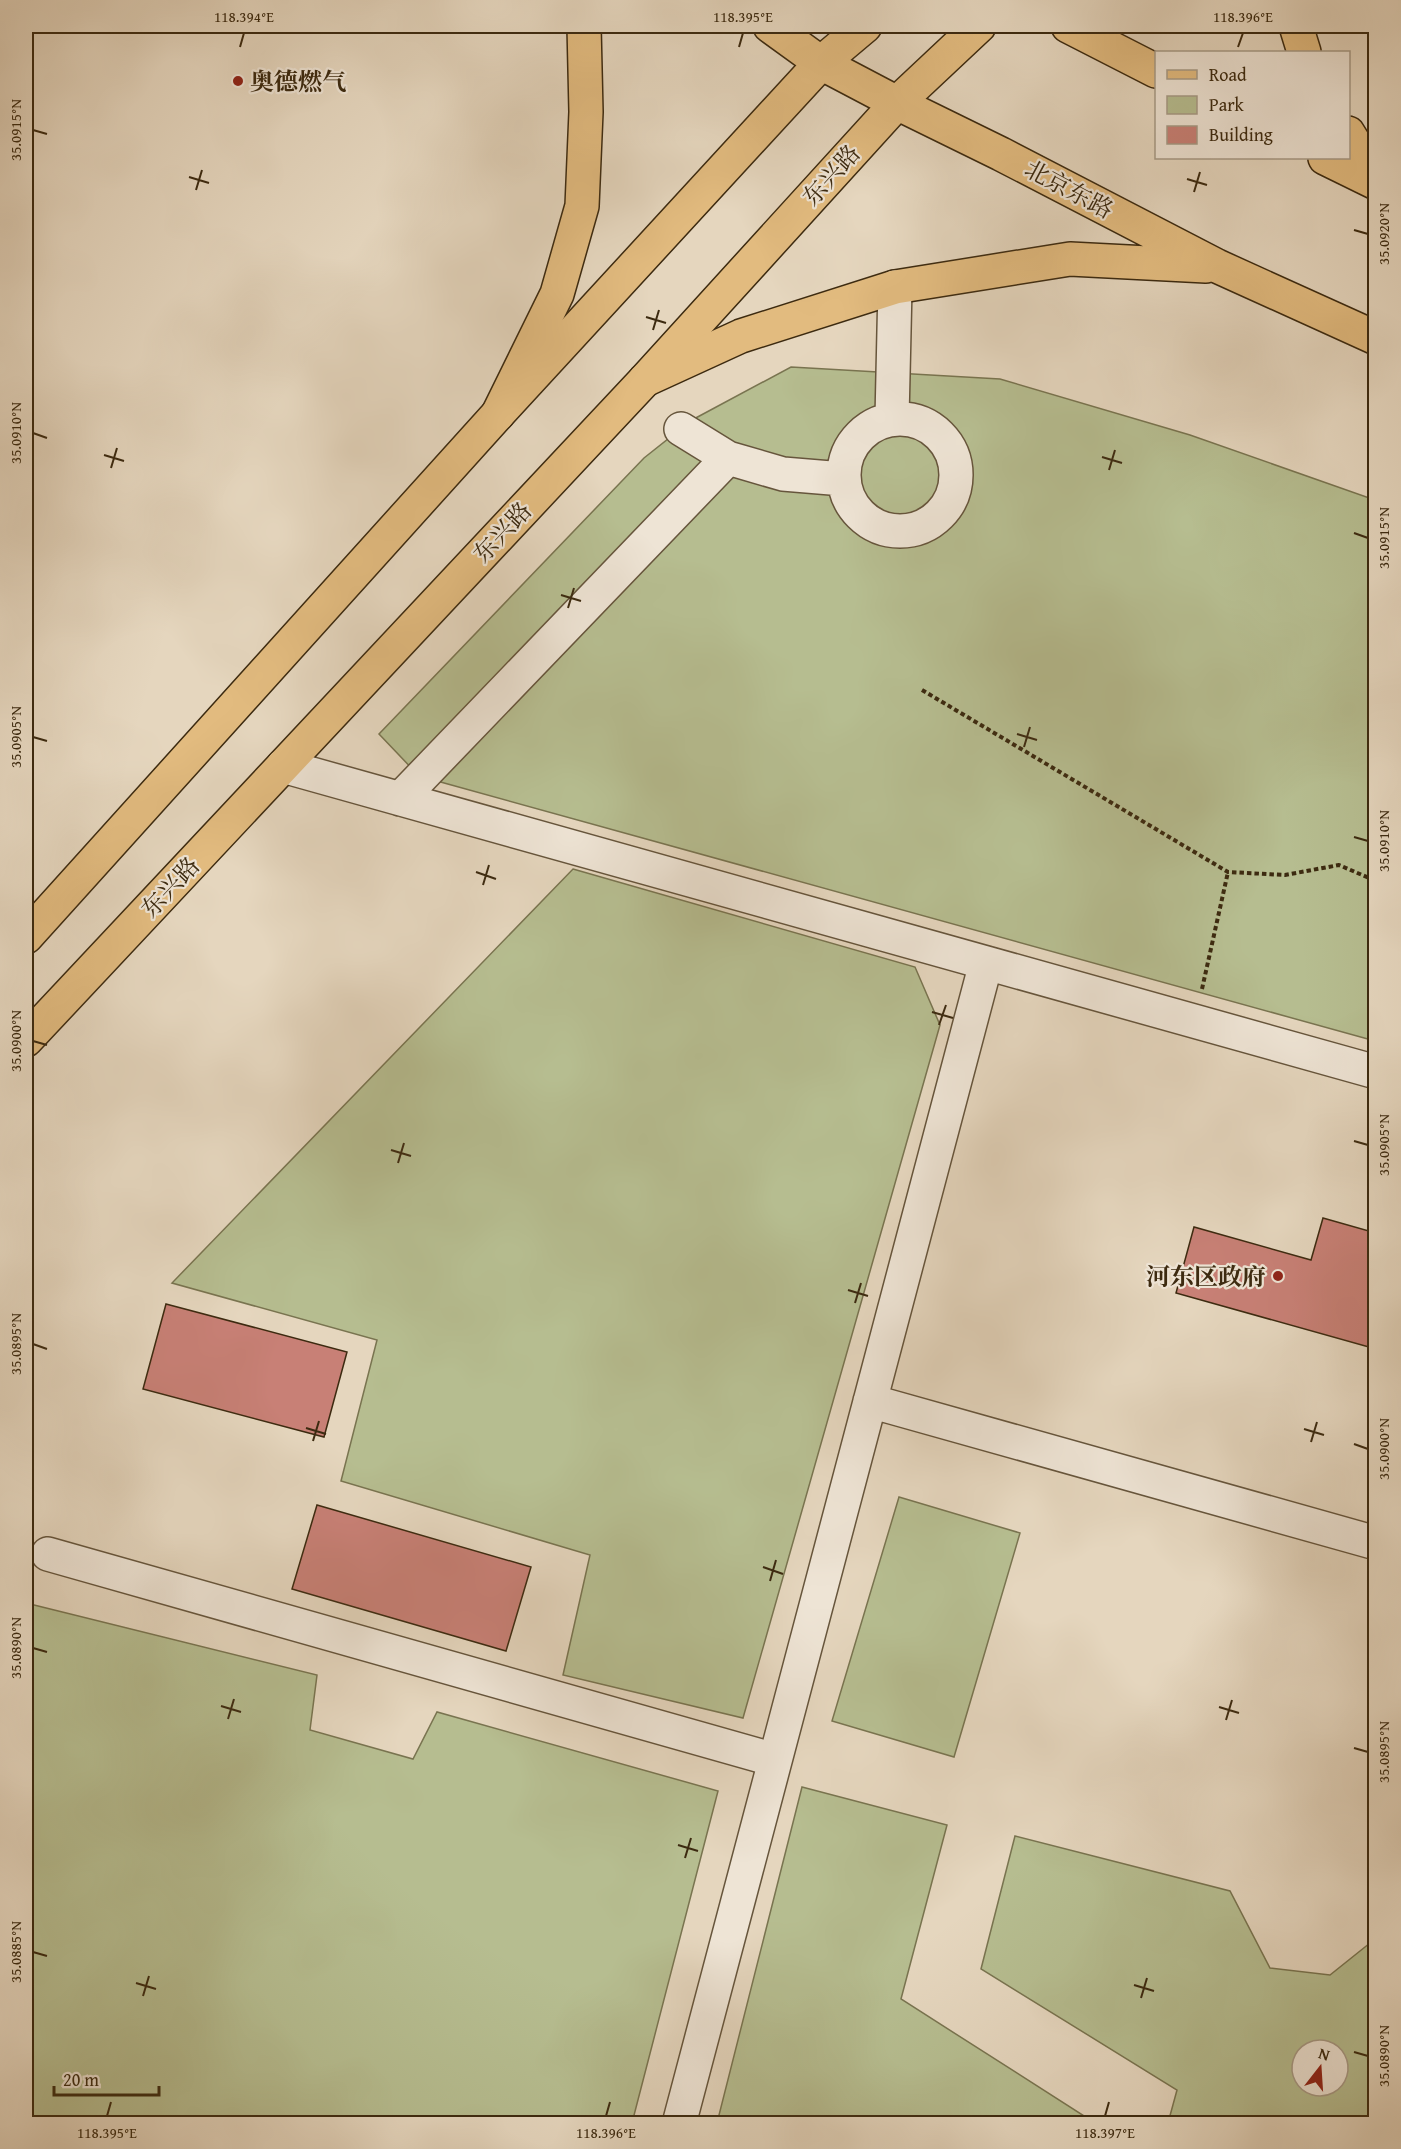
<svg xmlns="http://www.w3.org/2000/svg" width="1401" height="2149" font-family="'Gentium Book Plus','Noto Serif SC',serif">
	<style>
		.green { fill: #b6bd90; stroke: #797450; stroke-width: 1.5; fill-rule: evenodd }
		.building { fill: #c88076; stroke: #3c2a10; stroke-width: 1.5 }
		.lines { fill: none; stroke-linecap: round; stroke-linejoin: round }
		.minor-casing { stroke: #66553c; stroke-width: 36 }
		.major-casing { stroke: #3c2a10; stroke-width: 36 }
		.highway-casing { stroke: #3c2a10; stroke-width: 36 }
		.path { stroke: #3c2a10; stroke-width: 4; stroke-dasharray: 4.5 3; stroke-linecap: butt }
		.minor { stroke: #eee4d5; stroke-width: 33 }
		.major { stroke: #e2bb7f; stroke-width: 33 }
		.highway { stroke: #e2bb7f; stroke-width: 33 }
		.ticks { fill: none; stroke: #3c2a10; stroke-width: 2 }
		.poi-dot { fill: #8f2418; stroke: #eee4d5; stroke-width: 2 }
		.labels { text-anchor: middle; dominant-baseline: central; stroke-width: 4.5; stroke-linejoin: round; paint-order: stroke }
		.poi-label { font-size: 24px; font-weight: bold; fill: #3c2a10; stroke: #eee4d5; text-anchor: start }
		.street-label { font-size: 24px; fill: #3c2a10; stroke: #eee4d5 }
		.neatline { fill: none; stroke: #3c2a10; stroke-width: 2 }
		.ticks-label { font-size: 15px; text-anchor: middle; fill: #3c2a10 }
	</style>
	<rect width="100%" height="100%" fill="#e5d6be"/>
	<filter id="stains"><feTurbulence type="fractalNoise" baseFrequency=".00333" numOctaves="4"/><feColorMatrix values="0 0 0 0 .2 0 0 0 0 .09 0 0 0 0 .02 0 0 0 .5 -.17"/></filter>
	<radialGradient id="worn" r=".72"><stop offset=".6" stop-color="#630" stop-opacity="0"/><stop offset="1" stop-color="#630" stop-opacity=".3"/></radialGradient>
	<path class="green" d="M791 367 1000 379 1190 435 1375 500V1041L419 776 379 734 644 458 692 420Z
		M573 869 915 967 940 1025 743 1718 563 1675 590 1555 341 1481 377 1340 172 1283Z
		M899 1497 1020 1533 954 1757 832 1721Z
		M26 1603 317 1675 310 1730 413 1759 437 1712 718 1791 632 2123H26Z
		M802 1787 947 1825 901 1999 1092 2121 1091 2123H717Z
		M1015 1836 1230 1891 1270 1968 1330 1975 1375 1939V2123H1168L1177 2090 981 1969ZM1302 2050H1338V2086H1302Z"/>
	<path class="building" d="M1323 1218 1376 1233V1349L1176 1293 1194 1227 1311 1260Z
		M166 1304 347 1352 324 1437 143 1389Z
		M317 1505 531 1567 506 1651 292 1589Z"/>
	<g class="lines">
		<defs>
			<path id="minor" d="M892 418 895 287
				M844 475a56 56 0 1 1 112 0a56 56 0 1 1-112 0Z
				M681 429 728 458 783 474 843 479
				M283 766 1376 1072
				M400 799 728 458
				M870 1401 1376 1543
				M48 1554 775 1760
				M679 2124 986 963"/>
			<path id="major" d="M26 937 498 414 821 63 865 26
				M26 1040 645 380 897 103 979 26"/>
			<path id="highway" d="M770 26 821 63 897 103 1001 154 1217 266 1376 338
				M1068 26 1156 71
				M1296 26 1304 52
				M1348 133 1376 178
				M1325 158 1376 183
				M645 380 741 336 895 287 1070 259 1206 266
				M498 414 557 294 582 206 586 112 584 26"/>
		</defs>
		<use href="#minor" class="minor-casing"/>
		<use href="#major" class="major-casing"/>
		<use href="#highway" class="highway-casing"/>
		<path class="path" d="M922 690 1228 872 1285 875 1339 865 1376 881
			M1202 989 1228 872"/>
		<use href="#minor" class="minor"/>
		<use href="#major" class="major"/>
		<use href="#highway" class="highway"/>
	</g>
	<path class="ticks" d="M240 47 244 33M739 47 743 33M1238 47 1243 33M33 130 47 134M189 177 209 183M1187 179 1207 185M196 190 202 170M1194 192 1200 172M1354 230 1368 234M646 317 666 323M653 330 659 310M33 433 47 438M104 455 124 461M1102 457 1122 463M111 468 117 448M1109 470 1115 450M1354 533 1368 538M561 595 581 601M568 608 574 588M1017 734 1037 740M33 737 47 741M1024 747 1030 727M1354 837 1368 841M476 872 496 879M483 885 489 865M932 1012 953 1018M939 1025 946 1005M33 1041 47 1045M1354 1141 1368 1145M391 1150 411 1156M398 1163 404 1143M848 1290 868 1296M855 1303 861 1283M33 1344 47 1349M306 1428 326 1434M1304 1429 1324 1435M313 1441 319 1421M1311 1442 1317 1422M1354 1444 1368 1449M763 1567 783 1574M770 1581 776 1560M33 1648 47 1652M221 1706 241 1712M1219 1707 1239 1713M228 1719 234 1699M1226 1720 1232 1700M1354 1748 1368 1752M678 1845 698 1851M685 1858 691 1838M33 1952 47 1956M136 1983 156 1989M1134 1985 1154 1991M143 1996 149 1976M1141 1998 1147 1978M1354 2052 1368 2056M107 2116 111 2102M606 2116 610 2102M1105 2116 1109 2102"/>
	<g class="poi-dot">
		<circle cx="238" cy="81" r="6"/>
		<circle cx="1278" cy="1276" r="6"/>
	</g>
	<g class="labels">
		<g class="poi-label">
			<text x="250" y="81">奥德燃气</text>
			<text x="1266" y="1276" text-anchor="end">河东区政府</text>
		</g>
		<g class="street-label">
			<text transform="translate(831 175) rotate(-48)">东兴路</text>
			<text transform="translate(1069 189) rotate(28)">北京东路</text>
			<text transform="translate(502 532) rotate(-47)">东兴路</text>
			<text transform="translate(170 887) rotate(-47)">东兴路</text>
		</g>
	</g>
	<rect width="1401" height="2149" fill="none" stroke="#e5d6be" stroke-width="66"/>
	<rect x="1155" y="51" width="195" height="108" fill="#eee4d5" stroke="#a79a86" stroke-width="1.5"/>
	<rect x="1167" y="70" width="30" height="9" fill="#e2bb7f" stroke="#a79a86" stroke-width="1.5"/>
	<text x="1209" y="81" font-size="18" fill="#3c2a10">Road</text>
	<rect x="1167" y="96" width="30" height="18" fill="#b6bd90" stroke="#a79a86" stroke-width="1.5"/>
	<text x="1209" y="111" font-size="18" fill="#3c2a10">Park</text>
	<rect x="1167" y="126" width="30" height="18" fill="#c88076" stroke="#a79a86" stroke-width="1.5"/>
	<text x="1209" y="141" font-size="18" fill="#3c2a10">Building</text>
	<g transform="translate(1320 2068) rotate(17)"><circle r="28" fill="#eee4d5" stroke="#a79a86" stroke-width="1.5"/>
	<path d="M0-4.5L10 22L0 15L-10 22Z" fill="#8f2418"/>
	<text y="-9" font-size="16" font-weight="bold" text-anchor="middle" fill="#3c2a10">N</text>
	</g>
	<path d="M54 2086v9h105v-9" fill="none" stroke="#3c2a10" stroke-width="3"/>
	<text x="63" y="2086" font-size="18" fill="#3c2a10" stroke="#eee4d5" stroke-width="4.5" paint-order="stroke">20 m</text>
	<rect x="33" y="33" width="1335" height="2083" class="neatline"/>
	<g class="ticks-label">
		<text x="244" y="22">118.394°E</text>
		<text x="743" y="22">118.395°E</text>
		<text x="1243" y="22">118.396°E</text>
		<text transform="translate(16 130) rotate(-90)" y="5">35.0915°N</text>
		<text transform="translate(1384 234) rotate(-90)" y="5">35.0920°N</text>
		<text transform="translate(16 433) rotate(-90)" y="5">35.0910°N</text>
		<text transform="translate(1384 538) rotate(-90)" y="5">35.0915°N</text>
		<text transform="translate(16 737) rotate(-90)" y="5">35.0905°N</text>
		<text transform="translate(1384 841) rotate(-90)" y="5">35.0910°N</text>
		<text transform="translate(16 1041) rotate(-90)" y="5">35.0900°N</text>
		<text transform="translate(1384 1145) rotate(-90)" y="5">35.0905°N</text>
		<text transform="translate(16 1344) rotate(-90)" y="5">35.0895°N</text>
		<text transform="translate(1384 1449) rotate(-90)" y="5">35.0900°N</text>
		<text transform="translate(16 1648) rotate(-90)" y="5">35.0890°N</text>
		<text transform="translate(1384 1752) rotate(-90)" y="5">35.0895°N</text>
		<text transform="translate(16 1952) rotate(-90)" y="5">35.0885°N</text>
		<text transform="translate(1384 2056) rotate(-90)" y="5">35.0890°N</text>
		<text x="107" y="2138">118.395°E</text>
		<text x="606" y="2138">118.396°E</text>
		<text x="1105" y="2138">118.397°E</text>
	</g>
	<rect width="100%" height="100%" filter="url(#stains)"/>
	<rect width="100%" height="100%" fill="url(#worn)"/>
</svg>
